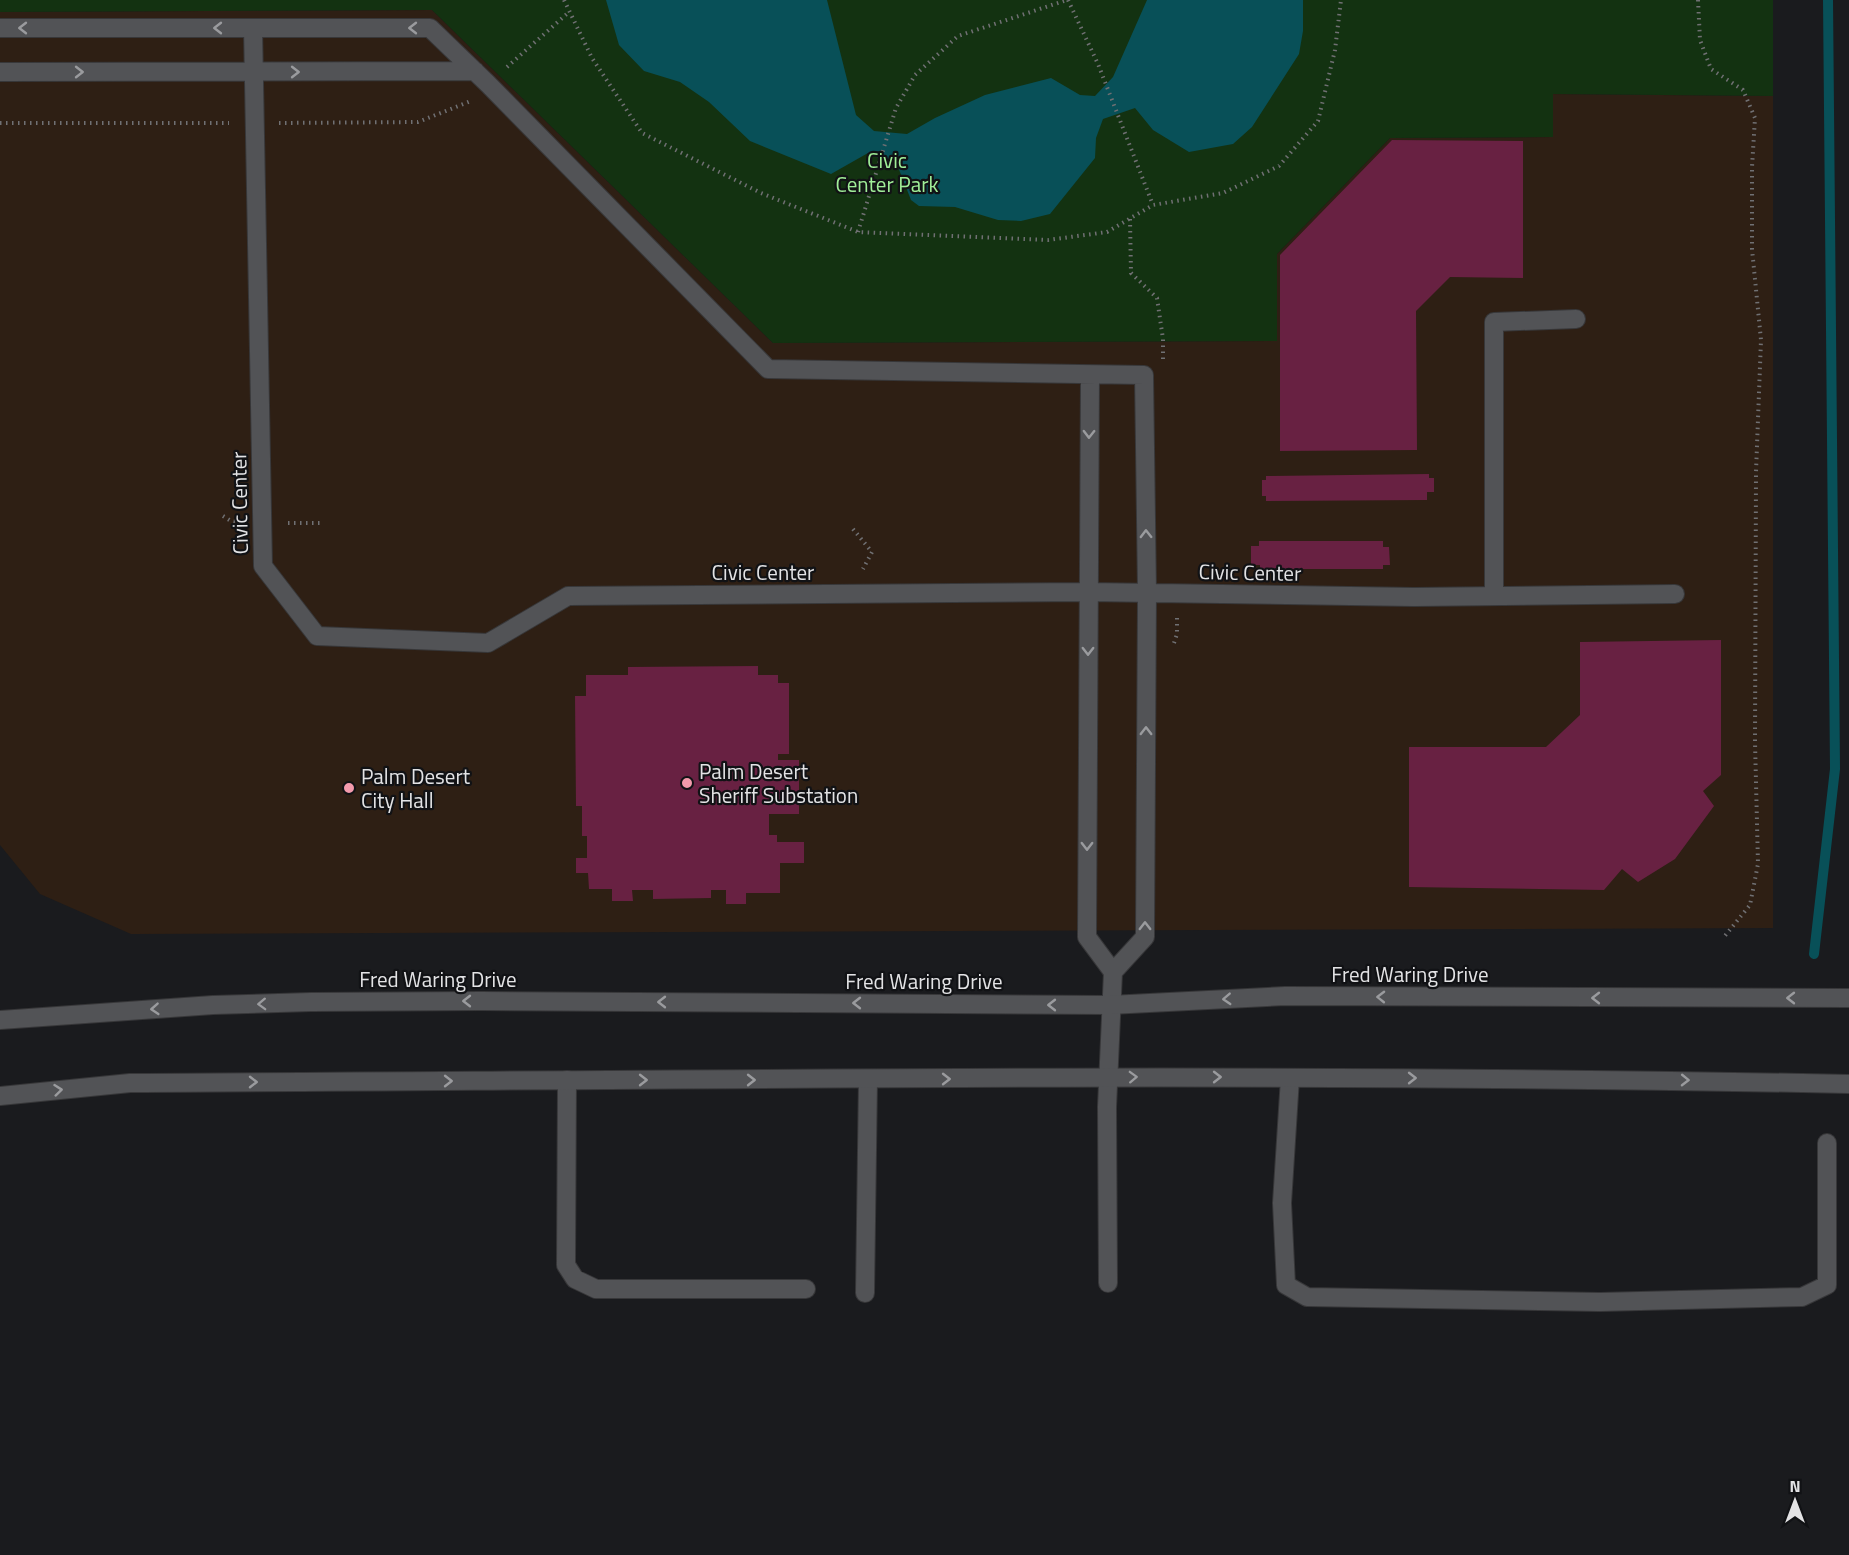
<svg xmlns="http://www.w3.org/2000/svg" width="1849" height="1555" font-family="'Titillium Web',sans-serif">
	<style>
		.commercial { fill: #2e1f14 }
		.green { fill: #133211 }
		.water { fill: #085058 }
		.lines { fill: none; stroke-linecap: round; stroke-linejoin: round }
		.stream { stroke: #085058; stroke-width: 10 }
		.building { fill: #682142 }
		.service-casing { stroke: #373739; stroke-width: 20 }
		.secondary-casing { stroke: #373739; stroke-width: 20 }
		.path { stroke: #707073; stroke-width: 4; stroke-dasharray: 1.5 4.5; stroke-linecap: butt }
		.service { stroke: #525356; stroke-width: 18 }
		.secondary { stroke: #525356; stroke-width: 18 }
		.oneway { stroke: #9a9b9e }
		.poi-dot { fill: #f39aac; stroke: #111215; stroke-width: 2 }
		.labels { text-anchor: middle; dominant-baseline: central; stroke-width: 4.5; stroke-linejoin: round; paint-order: stroke }
		.park-label { font-size: 21px; fill: #a0ee98; stroke: #111215 }
		.street-label { font-size: 21px; fill: #e3e3e5; stroke: #111215 }
		.poi-label { font-size: 21px; fill: #e3e3e5; stroke: #111215; text-anchor: start }
	</style>
	<rect width="100%" height="100%" fill="#1a1b1e"/>
	<path class="commercial" d="M432 10 773 343 1277 341V254L1390 138 1553 137V94L1773 96V928L131 934 40 894 0 845V12Z"/>
	<path class="green" d="M0 0H1773V96L1553 94V137L1390 138 1277 254V341L773 343 432 10 0 12Z"/>
	<path class="water" d="M606 0H827L856 115 874 131 907 134 935 118 985 95 1051 78 1080 95 1095 96 1113 77 1147 0H1303V31L1299 54 1252 127 1233 144 1189 152 1153 130 1135 108 1103 119 1096 138 1095 158 1050 214 1021 221 998 220 955 207 919 206 911 200 898 167 868 153 831 174 750 141 709 102 680 82 644 71 619 45Z"/>
	<g class="lines">
		<path class="stream" d="M1814 954 1835 769 1828 0"/>
	</g>
	<path class="building" d="M1392 140 1523 141V278L1450 277 1416 311 1417 450 1280 451V255Z
		M1429 474V478H1434V492H1427V500L1266 501V496H1262V480H1266V476Z
		M1259 541H1383V547H1389L1390 565H1383V569H1260V565H1251V546H1259Z
		M1721 640V775L1703 791 1714 806 1675 859 1638 882 1622 869 1604 890 1409 887V747H1546L1580 715V642Z
		M758 666V675H778V683H789V754H778V760H799V814H769V835H777V842H804V863H780V893H746V904H726V890H711V898L653 899V890H632L633 901H612V889H589L588 873H576V858H587V836H582V806H576L575 696H586V675H628V667Z"/>
	<g class="lines">
		<defs>
			<path id="service" d="M0 28H430L488 84 768 369 1144 375 1147 592 1145 937 1113 972 1107 1107 1108 1283
				M253 28 263 566 317 636 488 643 568 596 1088 592 1414 597 1675 594
				M0 72 475 71
				M1090 375 1087 937 1113 972
				M1494 596V322L1576 319
				M1290 1078 1282 1203 1286 1285 1307 1297 1600 1302 1802 1297 1827 1285V1143
				M567 1080 566 1265 575 1279 596 1289H806
				M865 1293 868 1079"/>
			<path id="secondary" d="M0 1020 213 1005 311 1002 481 1001 1110 1005 1285 996 1849 998
				M0 1096 130 1083C703 1080 1276 1072 1849 1084"/>
		</defs>
		<use href="#service" class="service-casing"/>
		<use href="#secondary" class="secondary-casing"/>
		<path class="path" d="M564 0 592 58 642 133 761 193 858 232 1048 240 1107 232 1153 205 1223 193 1279 166 1318 121 1335 50 1341 0
			M1068 0 1098 64 1153 205
			M1698 0 1700 40 1711 69 1743 90 1755 118 1752 167V249L1761 340 1756 472 1755 742 1758 864 1750 905 1724 937
			M507 67 569 12
			M0 123H229
			M279 123 418 122 471 101
			M1130 219 1131 273 1157 298 1163 339V359
			M858 232 896 108 915 75 958 36 1067 0
			M223 516 231 521 238 522
			M288 523H320
			M853 529 872 552 863 569
			M1174 643 1177 634V618"/>
		<use href="#service" class="service"/>
		<use href="#secondary" class="secondary"/>
	</g>
	<defs><path id="oneway-chevron" d="M-2-3.5L2.5 0L-2 3.5" fill="none" stroke-width="1.6" stroke-linecap="round" stroke-linejoin="round" transform="scale(1.5)"/></defs>
	<g class="oneway">
		<use href="#oneway-chevron" transform="translate(23 28) rotate(180)"/>
		<use href="#oneway-chevron" transform="translate(218 28) rotate(180)"/>
		<use href="#oneway-chevron" transform="translate(413 28) rotate(180)"/>
		<use href="#oneway-chevron" transform="translate(79 72)"/>
		<use href="#oneway-chevron" transform="translate(295 72)"/>
		<use href="#oneway-chevron" transform="translate(1089 434) rotate(91)"/>
		<use href="#oneway-chevron" transform="translate(1146 534) rotate(-91)"/>
		<use href="#oneway-chevron" transform="translate(1088 651) rotate(90)"/>
		<use href="#oneway-chevron" transform="translate(1146 731) rotate(-90)"/>
		<use href="#oneway-chevron" transform="translate(1087 846) rotate(90)"/>
		<use href="#oneway-chevron" transform="translate(1145 926) rotate(-90)"/>
		<use href="#oneway-chevron" transform="translate(1381 997) rotate(-179)"/>
		<use href="#oneway-chevron" transform="translate(1596 998) rotate(-180)"/>
		<use href="#oneway-chevron" transform="translate(1791 998) rotate(-180)"/>
		<use href="#oneway-chevron" transform="translate(1227 999) rotate(177)"/>
		<use href="#oneway-chevron" transform="translate(467 1001) rotate(180)"/>
		<use href="#oneway-chevron" transform="translate(662 1002) rotate(-180)"/>
		<use href="#oneway-chevron" transform="translate(857 1003) rotate(-180)"/>
		<use href="#oneway-chevron" transform="translate(262 1004) rotate(178)"/>
		<use href="#oneway-chevron" transform="translate(1052 1005) rotate(-180)"/>
		<use href="#oneway-chevron" transform="translate(155 1009) rotate(176)"/>
		<use href="#oneway-chevron" transform="translate(1133 1077) rotate(-2)"/>
		<use href="#oneway-chevron" transform="translate(1217 1077)"/>
		<use href="#oneway-chevron" transform="translate(1412 1078)"/>
		<use href="#oneway-chevron" transform="translate(946 1079)"/>
		<use href="#oneway-chevron" transform="translate(643 1080)"/>
		<use href="#oneway-chevron" transform="translate(751 1080)"/>
		<use href="#oneway-chevron" transform="translate(1685 1080) rotate(1)"/>
		<use href="#oneway-chevron" transform="translate(448 1081)"/>
		<use href="#oneway-chevron" transform="translate(253 1082)"/>
		<use href="#oneway-chevron" transform="translate(58 1090) rotate(-6)"/>
	</g>
	<g class="poi-dot">
		<circle cx="687" cy="783" r="6"/>
		<circle cx="349" cy="788" r="6"/>
	</g>
	<g class="labels">
		<g class="park-label">
			<text x="887" y="160">Civic<tspan x="887" dy="24">Center Park</tspan></text>
		</g>
		<g class="street-label">
			<text transform="translate(239 503) rotate(-91)">Civic Center</text>
			<text x="763" y="572">Civic Center</text>
			<text transform="translate(1250 572) rotate(1)">Civic Center</text>
			<text x="1410" y="974">Fred Waring Drive</text>
			<text x="438" y="979">Fred Waring Drive</text>
			<text x="924" y="981">Fred Waring Drive</text>
		</g>
		<g class="poi-label">
			<text x="699" y="771">Palm Desert<tspan x="699" dy="24">Sheriff Substation</tspan></text>
			<text x="361" y="776">Palm Desert<tspan x="361" dy="24">City Hall</tspan></text>
		</g>
	</g>
	<g transform="translate(1795 1501)" stroke="#111215" stroke-width="4.5" paint-order="stroke">
	<path d="M0-4.5L10 22L0 15L-10 22Z" fill="#e3e3e5"/>
	<text y="-9" font-size="16" font-weight="bold" text-anchor="middle" fill="#e3e3e5">N</text>
	</g>
</svg>
